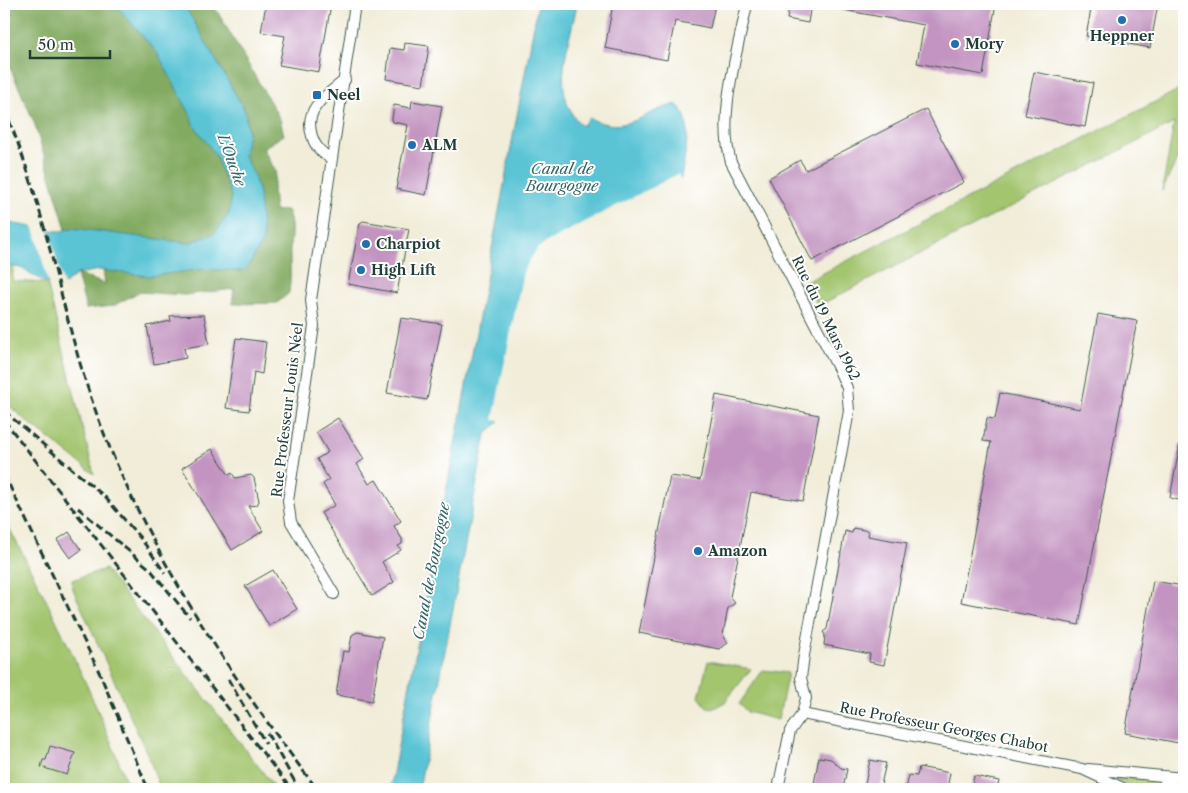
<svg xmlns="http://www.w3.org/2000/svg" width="1188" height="793" font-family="'Libre Caslon Text',serif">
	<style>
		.green { fill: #a3c56e; stroke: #618151 }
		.forest { fill: #82aa61; stroke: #50744a }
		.water { fill: #5ac4d5; stroke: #3c8084 }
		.pier { fill: #f1edd9 }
		.building { fill: #c394c1 }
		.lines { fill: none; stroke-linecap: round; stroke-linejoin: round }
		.street-casing { stroke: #3e574d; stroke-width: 12 }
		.street { stroke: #fff; stroke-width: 10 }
		.rail { stroke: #1f3d34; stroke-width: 3; stroke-dasharray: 8 4; stroke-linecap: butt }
		.poi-dot { fill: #1f6fb2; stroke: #fff; stroke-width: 2 }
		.labels { text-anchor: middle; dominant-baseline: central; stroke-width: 4; stroke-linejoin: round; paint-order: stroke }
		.poi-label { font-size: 14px; font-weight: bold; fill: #1f3d34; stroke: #fff; text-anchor: start }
		.street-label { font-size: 14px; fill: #1f3d34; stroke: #fff }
		.water-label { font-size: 15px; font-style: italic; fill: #316664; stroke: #fff }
	</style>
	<rect width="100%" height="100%" fill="#fff"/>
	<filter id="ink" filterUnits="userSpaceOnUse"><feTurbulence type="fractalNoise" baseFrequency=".02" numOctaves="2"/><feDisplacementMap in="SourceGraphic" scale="10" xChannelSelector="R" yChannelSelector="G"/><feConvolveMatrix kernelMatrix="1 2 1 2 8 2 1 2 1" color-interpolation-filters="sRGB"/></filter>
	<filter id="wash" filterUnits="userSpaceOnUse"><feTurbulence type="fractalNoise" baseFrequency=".0096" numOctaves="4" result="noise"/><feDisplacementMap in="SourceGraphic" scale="20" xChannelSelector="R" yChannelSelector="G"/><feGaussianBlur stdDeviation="1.12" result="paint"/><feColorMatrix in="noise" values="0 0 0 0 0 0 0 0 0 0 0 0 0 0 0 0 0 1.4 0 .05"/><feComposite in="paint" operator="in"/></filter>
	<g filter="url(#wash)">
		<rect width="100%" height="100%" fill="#f1edd9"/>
		<path class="green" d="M1184 87V145L1162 191 1174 123 818 306 806 282Z
			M4 265 14 266 12 281 47 283 94 474 19 415 4 400Z
			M4 518C50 606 95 695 129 789H4Z
			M105 569 276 789H160L149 758 73 589 72 580Z
			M708 661 751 669 725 702 714 708 707 707 699 697Z
			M763 670 788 673 778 720 747 712 739 704Z
			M1113 775 1157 779 1158 781 1154 789H1134L1112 777Z"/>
		<path class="forest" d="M4 4H115L158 54 191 116 193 124 215 154 231 195 229 214 214 234 189 243 72 228 66 229 34 122 4 54Z
			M184 4H213L280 119 284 135 263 148 276 172 273 190 275 211 287 210C295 226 289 240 290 257 290 270 291 280 289 293L277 303 232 304 234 289 185 295 139 292 113 306 86 309 77 274 105 284 103 270 150 276 204 269 242 271 264 235 261 227 259 193 254 175 244 155 248 132 245 111Z"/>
		<path class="water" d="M115 4H184L245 111 248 132 244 156 254 175 259 194 263 241 247 268 242 271 204 269 150 276 99 270 77 274 65 284 47 283 21 268 4 265V222L32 227 35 230 61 231 72 228 189 243 214 234 229 214 231 195 215 154 193 124 191 116 158 54Z
			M538 4H577C570 43 548 94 582 126L589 118C627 136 640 113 676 104 696 119 684 156 681 178L553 243 542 251 527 273 498 423 486 434 419 789H390Z"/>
		<path class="pier" d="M678 174 681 181 554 245 536 261 530 274 501 421 493 420 523 272 531 258 538 248 550 240Z
			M33 224 35 227 48 228 64 286 49 285Z"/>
		<g id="blocks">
			<path class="building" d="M266 4H292L330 10 319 72 279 65 285 36 261 32Z
				M613 4H708L715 5 710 28 675 21 667 60 605 48Z
				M793 4H811L808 23 787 19 789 6Z
				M833 4H996L983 75 917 63 924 25 833 8Z
				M1092 4H1158L1150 48 1086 36Z
				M405 43 429 46 423 85 386 79 390 48 404 50Z
				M1034 72 1093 83 1085 127 1025 115Z
				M412 101 442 106 426 195 396 189 408 125 393 122 392 119 394 105 411 108Z
				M926 109 964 182 812 261 769 178 800 160 806 170Z
				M363 221 409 229 397 293 348 284 360 223Z
				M1098 314 1137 321 1079 625 961 602 991 442 983 441 987 418 995 419 1000 393 1080 409Z
				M204 315 209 344 184 348 186 358 154 364 147 326 171 321 170 316Z
				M401 318 442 324 427 400 387 393Z
				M236 338 266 342 262 374 254 372 249 411 226 408Z
				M716 395 819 415 803 501 751 492 730 597 735 603 728 608 723 635 728 643 719 649 639 633 670 476 700 480Z
				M338 418 364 459 357 464 369 484 376 480 401 521 394 526 402 539V544L398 546 401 550 382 562 394 582 372 596 321 513 335 505 323 484 329 480 317 459 328 452 316 432Z
				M1180 444 1184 445V501L1170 498Z
				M212 449 229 475 232 473 235 478 251 475 254 478 259 501 257 505 248 506 263 531 232 550 182 468Z
				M853 528 869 531 868 536 907 543 884 665 869 662 870 654 824 645 825 635 823 632 827 629 845 531 852 533Z
				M69 532 81 550 70 558 57 540Z
				M273 570 297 609 269 626 245 586Z
				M1153 581 1184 586V744L1125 733Z
				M357 632 383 637 372 701 336 695 343 651 349 652 352 635Z
				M50 746 75 753 67 775 41 767 43 760H46Z
				M819 757 831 759 841 768 847 769 843 789H813Z
				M870 760 886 763 880 789H864Z
				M919 767 950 773 947 789H906L909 775 917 776Z
				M974 776 999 781 997 789H971Z"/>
		</g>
	</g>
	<g filter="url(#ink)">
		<use href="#blocks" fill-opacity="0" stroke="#3e574d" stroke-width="1"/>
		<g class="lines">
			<defs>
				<path id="street" d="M747 4C738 50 717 116 731 162L839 370 847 388 849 411 804 655 801 678 806 698 802 714 790 731 778 789
					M332 159C322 154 315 147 312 136 303 109 326 95 345 80
					M334 594 291 522 288 501 314 326 311 300 355 4
					M802 714 1082 769 1125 789
					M1088 769 1184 778
					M1161 789 1166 782 1175 777"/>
			</defs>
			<use href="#street" class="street-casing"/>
			<use href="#street" class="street"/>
			<path class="rail" d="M4 109C44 199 58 299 89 392 138 538 225 669 317 789
				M4 411 105 497 142 540 165 573
				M4 420 291 789
				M4 474 100 674 148 789
				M78 508 150 569 190 618
				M228 679 266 744
				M267 733 299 789"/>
		</g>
	</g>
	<g class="poi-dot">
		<circle cx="1122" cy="20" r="5"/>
		<circle cx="955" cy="44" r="5"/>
		<rect x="312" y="90" width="10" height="10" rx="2.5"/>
		<circle cx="412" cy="145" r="5"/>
		<circle cx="366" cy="244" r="5"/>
		<circle cx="361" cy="270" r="5"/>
		<circle cx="698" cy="551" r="5"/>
	</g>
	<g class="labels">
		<g class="poi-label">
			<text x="1122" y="36" text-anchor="middle">Heppner</text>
			<text x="965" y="44">Mory</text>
			<text x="327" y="95">Neel</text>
			<text x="422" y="145">ALM</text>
			<text x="376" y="244">Charpiot</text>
			<text x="371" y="270">High Lift</text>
			<text x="708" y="551">Amazon</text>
		</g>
		<g class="street-label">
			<text transform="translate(826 318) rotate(64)">Rue du 19 Mars 1962</text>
			<text transform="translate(287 410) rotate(-83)">Rue Professeur Louis Néel</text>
			<text transform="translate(944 727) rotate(11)">Rue Professeur Georges Chabot</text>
		</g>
		<g class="water-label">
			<text transform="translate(232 160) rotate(70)">L'Ouche</text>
			<text x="562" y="168">Canal de<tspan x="562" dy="17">Bourgogne</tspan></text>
			<text transform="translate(431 571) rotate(-79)">Canal de Bourgogne</text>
		</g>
	</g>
	<rect width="1188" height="793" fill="none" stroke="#fff" stroke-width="20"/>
	<path d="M30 50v8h80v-8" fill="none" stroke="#1f3d34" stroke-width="2.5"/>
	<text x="38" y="50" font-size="15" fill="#1f3d34" stroke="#ffffff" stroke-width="4" paint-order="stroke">50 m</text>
</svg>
